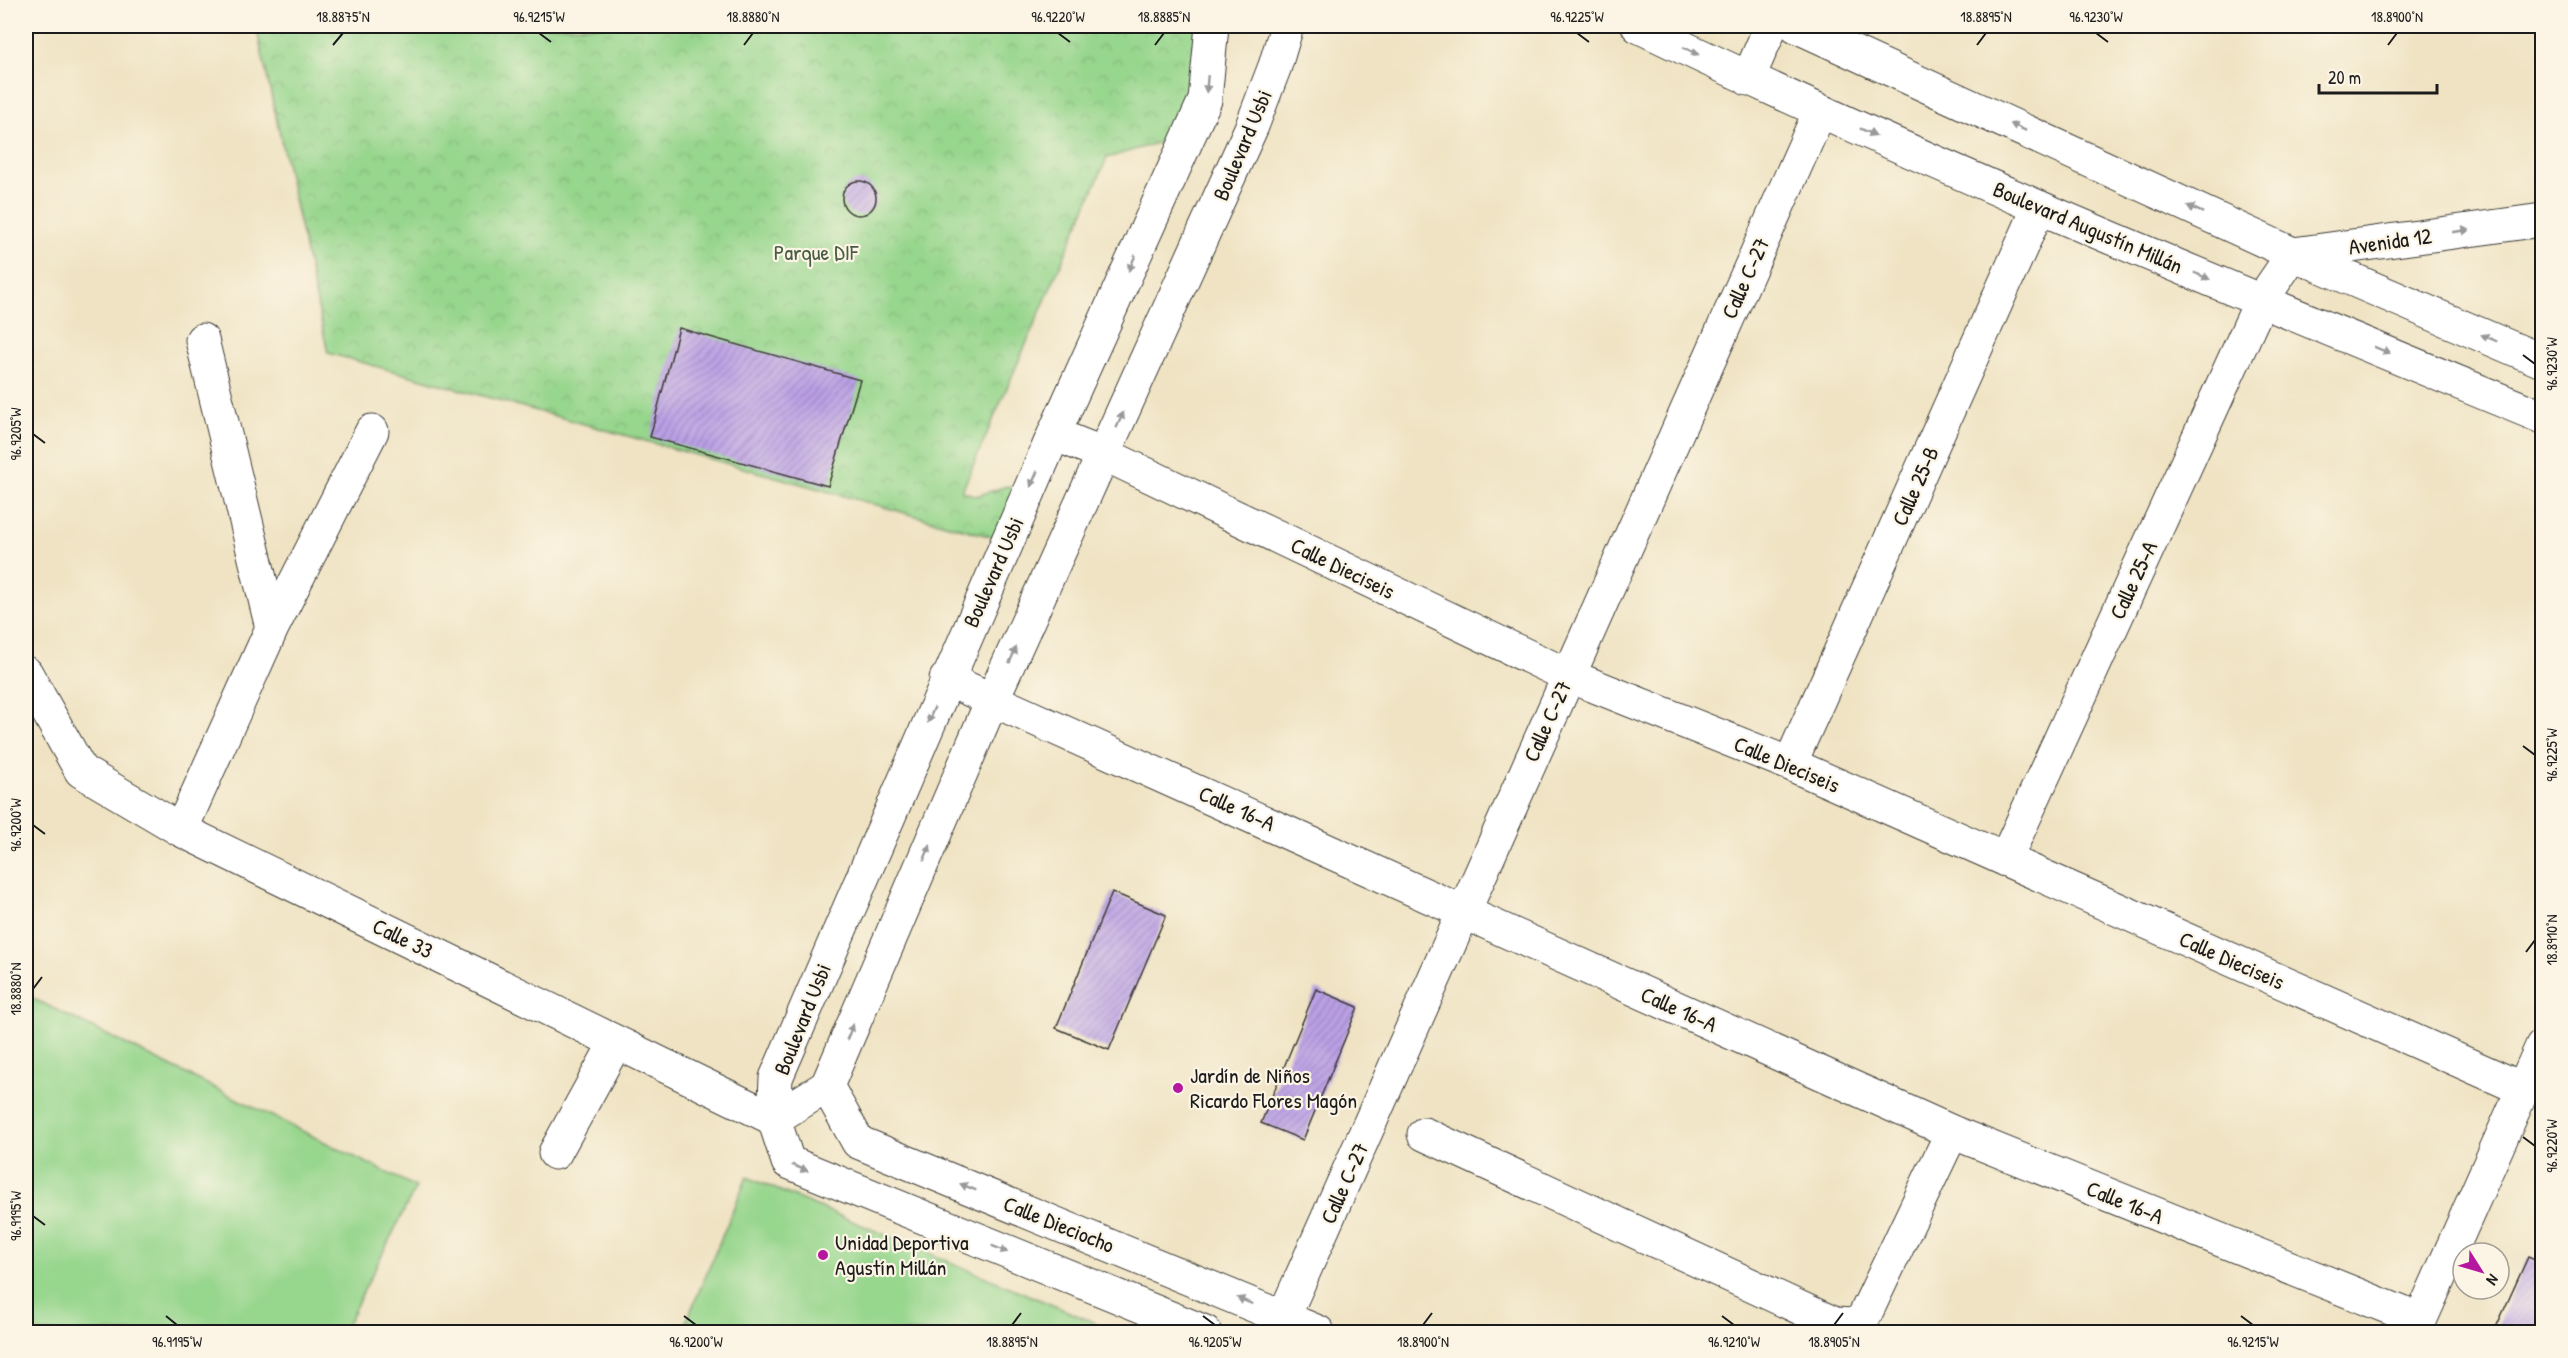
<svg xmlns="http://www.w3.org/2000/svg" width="2568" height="1358" font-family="'Patrick Hand',sans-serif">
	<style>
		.park { fill: url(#park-crowns); stroke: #5a7954; stroke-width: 1.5 }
		.pitch { fill: #97d68d; stroke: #5a7954; stroke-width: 1.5 }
		.building { fill: url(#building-hatch) }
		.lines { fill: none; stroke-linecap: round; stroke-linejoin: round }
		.minor-casing { stroke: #3c3a35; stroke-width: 35 }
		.minor { stroke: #fff; stroke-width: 33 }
		.oneway { fill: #999 }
		.ticks { fill: none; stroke: #1c1c1c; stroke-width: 2 }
		.poi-dot { fill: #b5179e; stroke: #fcf5e5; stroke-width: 2 }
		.labels { text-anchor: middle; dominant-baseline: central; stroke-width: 4.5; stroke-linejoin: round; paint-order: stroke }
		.street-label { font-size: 22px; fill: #1c1c1c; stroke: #fcf5e5 }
		.park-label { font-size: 22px; fill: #475d44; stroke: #fcf5e5 }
		.poi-label { font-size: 22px; fill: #1c1c1c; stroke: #fcf5e5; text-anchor: start }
		.neatline { fill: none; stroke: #1c1c1c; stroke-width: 2 }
		.ticks-label { font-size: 15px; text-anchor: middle; fill: #1c1c1c }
	</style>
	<defs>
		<pattern id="park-crowns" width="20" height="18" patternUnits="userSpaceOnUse" patternTransform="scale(1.5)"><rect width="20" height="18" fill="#97d68d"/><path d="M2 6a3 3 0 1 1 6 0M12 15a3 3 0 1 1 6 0" fill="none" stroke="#82b779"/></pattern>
		<pattern id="building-hatch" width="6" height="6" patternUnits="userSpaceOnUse" patternTransform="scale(1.5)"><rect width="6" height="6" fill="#bba0e6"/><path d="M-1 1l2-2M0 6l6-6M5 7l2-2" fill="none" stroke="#9782ba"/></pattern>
	</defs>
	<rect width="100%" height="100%" fill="#fcf5e5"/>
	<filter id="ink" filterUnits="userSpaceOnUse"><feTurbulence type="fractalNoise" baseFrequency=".0167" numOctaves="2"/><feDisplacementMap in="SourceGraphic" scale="12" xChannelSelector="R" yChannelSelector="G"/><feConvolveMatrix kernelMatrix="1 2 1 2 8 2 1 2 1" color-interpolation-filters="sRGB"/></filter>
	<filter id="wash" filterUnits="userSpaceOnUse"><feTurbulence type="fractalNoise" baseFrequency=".008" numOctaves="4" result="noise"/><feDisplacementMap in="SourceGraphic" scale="24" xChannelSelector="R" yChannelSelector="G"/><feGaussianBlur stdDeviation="1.35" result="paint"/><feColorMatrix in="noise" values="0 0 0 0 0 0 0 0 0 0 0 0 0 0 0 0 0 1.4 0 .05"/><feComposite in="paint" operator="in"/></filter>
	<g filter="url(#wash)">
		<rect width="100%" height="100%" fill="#efe3c3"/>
		<path class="park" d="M256 26H1198L1197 62 1174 138 1107 158 962 491 976 496 1007 486 1021 493 1003 540 328 353Z"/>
		<path class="pitch" d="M26 995 416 1187 343 1332H26Z
			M747 1177 1117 1332H682Z"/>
		<g id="blocks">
			<path class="building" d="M842 198a17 17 0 1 1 34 0a17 17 0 1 1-34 0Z
				M679 328 860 380 828 486 650 437Z
				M1112 892 1166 915 1109 1050 1056 1028Z
				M1316 989 1358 1007 1303 1140 1261 1123Z
				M2528 1257 2542 1263V1332H2494Z"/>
		</g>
	</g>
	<g filter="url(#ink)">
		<use href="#blocks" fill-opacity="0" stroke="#3c3a35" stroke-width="1.5"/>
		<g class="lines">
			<defs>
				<path id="minor" d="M1638 26C1934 168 2239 292 2542 417
					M1796 26 2293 254 2542 361
					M1748 79 1771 26
					M202 340 272 628
					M1054 434 1104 454 1567 675 1790 764 2523 1089
					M26 673 81 771 181 830 774 1119 827 1086
					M946 679 1952 1132 2420 1320
					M1790 764 2039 207
					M181 830 272 628 372 431
					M2005 860 2261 301 2293 254 2542 220
					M827 1086 993 698 1252 126 1275 66 1287 26
					M827 1086 858 1142 1318 1332
					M1424 1134 1835 1324 1852 1325 1863 1319 1952 1132
					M555 1153 616 1042
					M1205 1332 788 1162 774 1119 776 1078 1054 434 1205 100 1212 26
					M1277 1332 1820 111
					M2415 1332 2542 1046"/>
			</defs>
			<use href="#minor" class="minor-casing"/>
			<use href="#minor" class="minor"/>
		</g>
		<defs><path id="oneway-solid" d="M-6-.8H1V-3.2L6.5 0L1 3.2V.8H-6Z" transform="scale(1.5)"/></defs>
		<g class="oneway">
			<use href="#oneway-solid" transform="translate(1691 51) rotate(26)"/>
			<use href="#oneway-solid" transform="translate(1207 84) rotate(95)"/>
			<use href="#oneway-solid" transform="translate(2018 127) rotate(-155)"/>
			<use href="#oneway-solid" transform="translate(1868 132) rotate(24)"/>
			<use href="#oneway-solid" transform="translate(2195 209) rotate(-155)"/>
			<use href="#oneway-solid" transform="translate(2461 231) rotate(-8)"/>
			<use href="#oneway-solid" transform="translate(1132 263) rotate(114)"/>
			<use href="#oneway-solid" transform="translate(2202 276) rotate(23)"/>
			<use href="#oneway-solid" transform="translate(2489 338) rotate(-157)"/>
			<use href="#oneway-solid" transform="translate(2382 350) rotate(22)"/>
			<use href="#oneway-solid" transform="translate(1120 420) rotate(-66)"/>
			<use href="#oneway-solid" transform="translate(1034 479) rotate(114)"/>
			<use href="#oneway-solid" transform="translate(1013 655) rotate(-66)"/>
			<use href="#oneway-solid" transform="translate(931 715) rotate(113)"/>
			<use href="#oneway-solid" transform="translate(927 853) rotate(-67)"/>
			<use href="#oneway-solid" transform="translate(850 1032) rotate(-67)"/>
			<use href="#oneway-solid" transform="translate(800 1168) rotate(22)"/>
			<use href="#oneway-solid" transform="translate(968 1187) rotate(-158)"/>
			<use href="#oneway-solid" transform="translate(1000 1249) rotate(22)"/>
			<use href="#oneway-solid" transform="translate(1245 1301) rotate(-158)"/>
		</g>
	</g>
	<path class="ticks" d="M539 33 551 42M1058 33 1070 42M1577 33 1589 42M2096 33 2108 42M333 45 343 33M744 45 753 33M1155 45 1164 33M1977 45 1986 33M2388 45 2397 33M2523 355 2535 364M33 434 45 443M2523 746 2535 755M33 825 45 834M2526 952 2535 940M33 989 42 977M2523 1137 2535 1146M33 1216 45 1225M166 1316 177 1325M684 1316 696 1325M1203 1316 1215 1325M1722 1316 1734 1325M2241 1316 2253 1325M1012 1325 1021 1313M1423 1325 1432 1313M1834 1325 1843 1313"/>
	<g class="poi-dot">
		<circle cx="1178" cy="1088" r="6"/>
		<circle cx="823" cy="1255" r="6"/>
	</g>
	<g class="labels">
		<g class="street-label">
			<text transform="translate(1242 145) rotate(-67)">Boulevard Usbi</text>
			<text transform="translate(2088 227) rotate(23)">Boulevard Augustín Millán</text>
			<text transform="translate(2390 241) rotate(-8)">Avenida 12</text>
			<text transform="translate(1745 278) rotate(-66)">Calle C-27</text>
			<text transform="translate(1915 486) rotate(-66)">Calle 25-B</text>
			<text transform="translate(1343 568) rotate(26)">Calle Dieciseis</text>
			<text transform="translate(993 572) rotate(-66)">Boulevard Usbi</text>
			<text transform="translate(2133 580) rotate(-65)">Calle 25-A</text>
			<text transform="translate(1547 721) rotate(-66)">Calle C-27</text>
			<text transform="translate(1787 764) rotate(23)">Calle Dieciseis</text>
			<text transform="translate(1237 808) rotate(24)">Calle 16-A</text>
			<text transform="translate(403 938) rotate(26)">Calle 33</text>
			<text transform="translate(2232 960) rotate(24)">Calle Dieciseis</text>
			<text transform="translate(1679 1009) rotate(24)">Calle 16-A</text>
			<text transform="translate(802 1019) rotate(-68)">Boulevard Usbi</text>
			<text transform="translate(1344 1183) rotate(-66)">Calle C-27</text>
			<text transform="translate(2125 1202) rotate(22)">Calle 16-A</text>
			<text transform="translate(1059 1224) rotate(22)">Calle Dieciocho</text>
		</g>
		<g class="park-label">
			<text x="816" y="252">Parque DIF</text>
		</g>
		<g class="poi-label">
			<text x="1190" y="1075">Jardín de Niños<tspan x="1190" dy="25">Ricardo Flores Magón</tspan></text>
			<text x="835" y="1242">Unidad Deportiva<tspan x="835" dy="25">Agustín Millán</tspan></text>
		</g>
	</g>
	<rect width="2568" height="1358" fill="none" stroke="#fcf5e5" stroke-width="66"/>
	<g transform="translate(2481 1271) rotate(127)"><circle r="28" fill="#fcf5e5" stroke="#a29e95" stroke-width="1.5"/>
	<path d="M0-4.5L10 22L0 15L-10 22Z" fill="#b5179e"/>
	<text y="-9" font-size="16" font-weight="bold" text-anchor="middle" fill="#1c1c1c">N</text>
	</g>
	<path d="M2319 84v9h118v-9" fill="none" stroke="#1c1c1c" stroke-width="3"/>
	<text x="2328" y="84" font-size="18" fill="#1c1c1c" stroke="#fcf5e5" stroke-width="4.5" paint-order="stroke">20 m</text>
	<rect x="33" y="33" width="2502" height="1292" class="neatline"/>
	<g class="ticks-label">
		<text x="343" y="22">18.8875°N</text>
		<text x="539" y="22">96.9215°W</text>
		<text x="753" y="22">18.8880°N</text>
		<text x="1058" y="22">96.9220°W</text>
		<text x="1164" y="22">18.8885°N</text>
		<text x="1577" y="22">96.9225°W</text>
		<text x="1986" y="22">18.8895°N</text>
		<text x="2096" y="22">96.9230°W</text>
		<text x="2397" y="22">18.8900°N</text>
		<text transform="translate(2552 364) rotate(-90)" y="5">96.9230°W</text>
		<text transform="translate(16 434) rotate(-90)" y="5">96.9205°W</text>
		<text transform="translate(2552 755) rotate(-90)" y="5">96.9225°W</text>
		<text transform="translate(16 825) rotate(-90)" y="5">96.9200°W</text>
		<text transform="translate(2552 940) rotate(-90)" y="5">18.8910°N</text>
		<text transform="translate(16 989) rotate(-90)" y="5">18.8880°N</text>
		<text transform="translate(2552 1146) rotate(-90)" y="5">96.9220°W</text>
		<text transform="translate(16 1216) rotate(-90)" y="5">96.9195°W</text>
		<text x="177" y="1347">96.9195°W</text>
		<text x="696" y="1347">96.9200°W</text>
		<text x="1012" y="1347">18.8895°N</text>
		<text x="1215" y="1347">96.9205°W</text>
		<text x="1423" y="1347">18.8900°N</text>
		<text x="1734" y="1347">96.9210°W</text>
		<text x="1834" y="1347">18.8905°N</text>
		<text x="2253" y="1347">96.9215°W</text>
	</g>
</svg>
